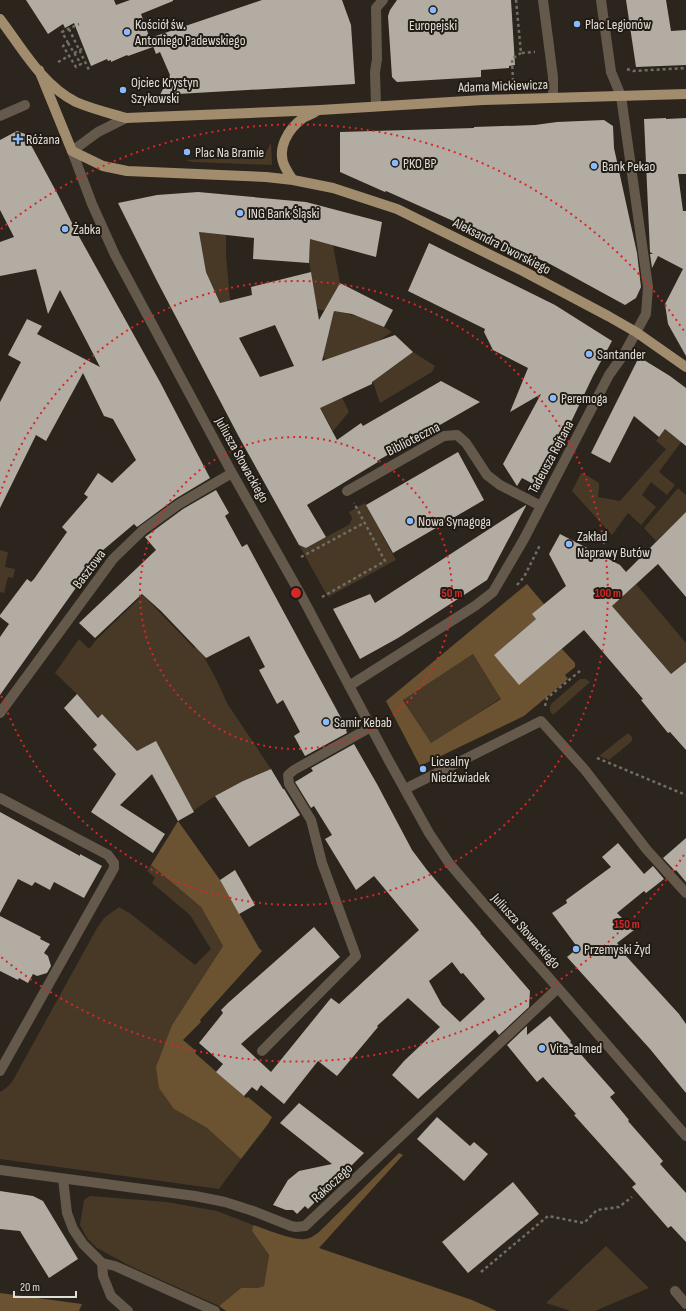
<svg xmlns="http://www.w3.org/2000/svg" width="686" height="1311" font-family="'Sofia Sans Condensed',sans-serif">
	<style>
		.green { fill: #473926 }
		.forest { fill: #6b5331; fill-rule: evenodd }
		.building { fill: #b3aca2; fill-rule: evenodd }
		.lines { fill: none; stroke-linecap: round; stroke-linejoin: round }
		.path { stroke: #726d66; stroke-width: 2.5; stroke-dasharray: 3 3; stroke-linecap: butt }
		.minor { stroke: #64594b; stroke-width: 10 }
		.major { stroke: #a28c6e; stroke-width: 10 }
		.ring { fill: none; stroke: #d62828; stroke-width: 2; stroke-dasharray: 2 4 }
		.poi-dot { fill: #89bafc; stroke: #211b14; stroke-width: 1.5 }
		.labels { text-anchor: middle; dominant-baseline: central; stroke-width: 4; stroke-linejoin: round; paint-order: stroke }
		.poi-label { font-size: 14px; fill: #e1ded8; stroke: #211b14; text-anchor: start }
		.street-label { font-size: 14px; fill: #e1ded8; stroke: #211b14 }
		.centre { fill: #d62828; stroke: #211b14; stroke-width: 2 }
		.ring-label { font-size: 12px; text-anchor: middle; font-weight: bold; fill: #d62828; stroke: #211b14; stroke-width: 4; stroke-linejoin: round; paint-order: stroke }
	</style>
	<rect width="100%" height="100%" fill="#2b251d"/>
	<path class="green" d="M271 143 272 165 193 162 185 160 264 156Z
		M199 232 226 235V256L230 300 240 322 222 306 206 272Z
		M310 239 333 245 340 283 333 295 335 311C355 315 375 321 392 332L378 341 325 360 309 325 330 327 334 313 317 309 309 261Z
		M413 352 435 366 432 372 380 403 367 364 394 366Z
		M332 377 349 412 333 431 321 409 313 413Z
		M665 429 681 442 659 472 675 485 667 495 651 482 642 495 656 507 641 525 628 513 612 535 572 491 581 473 588 476 599 483V488L598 497 620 501 666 449 656 441Z
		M678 488 686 495V512L656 541 644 528Z
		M365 503 396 560 328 597 299 545 306 548 350 524 352 518 349 512Z
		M0 550 8 552 5 567 15 569 13 578 8 577 4 593 0 592Z
		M636 584 686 643V662L671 674 612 606Z
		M143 595 194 648 198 646 216 679 227 703 271 769 243 781 215 796 178 821 160 789 135 748 102 714 98 717 77 694 55 673 79 639 88 648H90L96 640Z
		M473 654 501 698 431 744 403 699Z
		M580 679H586L590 682 553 715 550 711V706L552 703Z
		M628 733 632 737V740L631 742 609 760 599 756Z
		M151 865 201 907 223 946 172 1025 174 1109 207 1128 241 1159 219 1189 0 1159V1092L6 1088 12 1082 97 928 104 918 119 907 131 914 195 965 211 949 190 915 152 883 155 878 147 871Z
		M90 1196 167 1202 217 1211 253 1225 252 1231 269 1255 264 1286 257 1288H241L219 1306 130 1266 97 1248 87 1238 80 1225 84 1200Z
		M606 1246 649 1288 595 1311H571L546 1303Z"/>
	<path class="forest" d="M527 584 544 604 536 619 494 655 519 684 562 649 575 663V667L565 675 568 679 524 716 420 766 386 701ZM473 654 501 699 431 743 403 700Z
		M178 821 220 880 259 948 262 951 200 1020 201 1022 183 1040 196 1051 195 1053 246 1098 248 1097 272 1117 268 1124 241 1159 207 1128 174 1109 159 1088 156 1067 172 1025 223 946 201 907 151 865Z
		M399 1153 403 1155 319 1248 472 1300 497 1311H226L219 1306 241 1288H257L264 1286 269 1255 252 1231 253 1225C265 1229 294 1241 305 1239 310 1239 315 1235 319 1232Z
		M0 1293 82 1304 79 1311H0Z"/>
	<path class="building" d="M26 0H114L116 5 130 0H173V1L141 14 153 47 128 56 127 55 111 62V60L108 61 107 59 91 66 74 23 65 28 63 24 48 34Z
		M262 0H342L351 25 355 84 160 95 170 75 160 52 156 54 150 38Z
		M397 0H511L515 65 509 66V68L481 70V77L397 82 392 77 388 16 390 10Z
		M626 0H666L671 31 686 30V65L636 67Z
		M666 118V119L686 118V174H678L683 211H686V356L668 324 665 304 683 269 658 256 652 268 650 254H653L650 252 644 119Z
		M604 120 613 126 614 148 637 253 641 287 636 298 625 305 550 264 386 191 385 192 340 172V132L474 128V127L535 125 557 122Z
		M17 131 25 134 57 193 76 231 160 382 210 478 175 499 137 527 134 524 102 551 0 695V637L9 624 0 617V615L27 579 31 582 34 579 67 532 62 527 88 497 84 494 98 473 112 483 136 460 113 419 104 416 83 373 46 441 36 435 0 508V402L21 362 8 355 27 319 42 326 37 334 100 367 60 290 48 314 36 269 0 276V242L14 237 0 210V140Z
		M198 192 306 202 382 222 376 257 310 239 309 263 253 259 254 238 199 232 206 272 220 303 252 295 251 287 311 272 319 320 340 283 393 310 384 327 352 314 334 311 322 361 395 335 413 352 372 382V384L320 408 337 440 361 423 363 426 441 381 480 402 377 461 378 462 307 505 326 537 306 548 299 545 239 437 157 281 118 203 157 195ZM275 325 294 366 260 377 239 338Z
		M429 243 555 305 612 341 593 376 572 420 537 486 522 478 517 486 503 464 541 394 510 412 528 368 493 350 484 332 485 329 408 291Z
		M639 357 670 376 686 388V446L665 429 659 437 634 416 610 463 591 453Z
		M458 452 484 500 393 553 366 505Z
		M216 490 229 513 225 516 242 547 247 544 347 729 346 730 347 733 305 756 294 736 300 732 283 700 277 704 259 670 265 667 249 636 206 658 161 611 142 594 95 638 79 623 156 550 145 537 183 509Z
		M526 505V506L487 580 398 638 360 659 333 609 370 594 375 603Z
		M686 512V597L658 564 612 606 671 674 686 662V750L670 732 668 733 641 700 643 699 584 630 519 685 494 655 536 619 532 614 566 586 549 554 560 534 620 565 626 572Z
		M77 694 98 718 102 714 137 751 156 741 194 812 178 821 152 774 120 805 165 834 153 853 91 812 116 774 93 749 97 745 64 708Z
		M354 744 377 784 412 850 427 870 481 933H480L530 991 529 1007 499 1035 495 1030 418 1099 392 1075 404 1061 440 1027 408 998 377 1026 378 1027 337 1076 318 1061 284 1104 261 1085 257 1091 252 1087 244 1096 216 1072 223 1064 199 1043 223 1013 221 1010 228 1003 314 927 340 957 241 1044 271 1072 331 998 339 1004 352 992 419 930 374 876 356 890 325 839 332 835 314 806 311 808 295 782 313 771 311 768ZM452 962 461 974 463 973 485 999 460 1022 442 1005 429 981Z
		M271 769 283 789H284L300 815 249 847 215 796 243 781Z
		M0 812 80 856V854L102 866 84 898 54 882 50 890 35 882 32 886 18 879 0 913Z
		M686 838V882L676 870 675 871 663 858Z
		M618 843 644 874 653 866 664 879 646 893 644 891 617 913 634 930 617 943 627 955 626 956 679 1014 686 1024V1093L650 1049 567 957 578 948 552 913 567 903 566 900 611 867 602 857Z
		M235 870 255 905 239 914 220 880Z
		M0 916 41 937 40 939 50 944 44 953 48 956 51 966 47 973 37 976 33 974 28 983 19 978 18 980 0 971Z
		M550 1016 571 1041 570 1042 615 1093 610 1097 629 1120 628 1121 663 1161 660 1164 686 1193V1242L671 1226 668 1228 632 1187 636 1184 574 1115 576 1114 543 1077 537 1082 507 1045 527 1026V1035Z
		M299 1103 364 1153 308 1209 305 1206 297 1214 293 1210H286L273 1205 288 1180 299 1171 332 1164 280 1123Z
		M437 1117 470 1146 474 1142 488 1154 464 1181 417 1139Z
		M513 1182 539 1214 468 1273 442 1242Z
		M0 1191 33 1196 43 1201 78 1259 49 1278 20 1231 0 1229Z"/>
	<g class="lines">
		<path class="path" d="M516 0 521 53 535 52
			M69 29 90 72
			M68 43 81 64 76 67 63 46Z
			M68 43 62 32 79 24
			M74 53 84 48
			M58 62 69 56
			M627 69 633 71 686 68
			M513 81 512 59 521 53
			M301 557 364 523
			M517 585 524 577 540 545
			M322 597 385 561 354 503
			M545 706 547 698 580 671
			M597 758 686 795
			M481 1272 548 1216 584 1223 597 1210 619 1207 632 1197"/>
		<path class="minor" d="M543 0 553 77V97
			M376 106 375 72 377 59 376 8 383 0
			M0 116 25 105
			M126 118 98 132 72 151 92 204 115 255 232 473 302 597 389 761 429 833 449 863 483 903 558 988 686 1136
			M347 491 444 436 457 435 466 443 487 475 500 485 541 506
			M349 686 475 606 493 592 524 539 609 375 624 354 646 314 648 287 621 96 611 72 601 0
			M0 713 113 559 143 530 179 504 232 473
			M405 789 541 721 585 770 647 850 686 893
			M0 798 108 855 114 863V868L0 1071
			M262 1051 356 956 322 863 311 820 289 784 288 775 294 770 371 727
			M0 1170 195 1196 225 1202 253 1211 291 1226 296 1227 305 1226 558 988
			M63 1179 67 1213 73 1229 83 1244 102 1263 115 1266 215 1311
			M102 1263 103 1276 111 1296 128 1311
			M675 1291 686 1304"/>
		<path class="major" d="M0 19C22 48 42 85 76 102 92 109 109 113 126 118L320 110 483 100 686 94
			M39 70 72 151 103 166 127 171 266 177 293 180 333 188 397 209 523 271 608 316 636 332 686 367
			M293 180C290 176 287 171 285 167 276 149 288 129 303 118 307 116 312 114 317 111"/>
	</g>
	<g class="ring">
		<circle cx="296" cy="593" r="156"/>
		<path d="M0 494A312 312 0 1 1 0 692"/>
		<path d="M684 855A468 468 0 0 1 1 957M1 229A468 468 0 0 1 684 331"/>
	</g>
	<g class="poi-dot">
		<circle cx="433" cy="10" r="4"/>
		<circle cx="577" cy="24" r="4"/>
		<circle cx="127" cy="32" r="4"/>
		<circle cx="123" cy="90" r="4"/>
		<path d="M16 133h4v4h4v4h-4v4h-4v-4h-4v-4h4z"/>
		<circle cx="187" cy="152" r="4"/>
		<circle cx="395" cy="163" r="4"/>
		<circle cx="594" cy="166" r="4"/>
		<circle cx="240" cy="213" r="4"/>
		<circle cx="65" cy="229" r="4"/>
		<circle cx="589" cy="354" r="4"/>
		<circle cx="553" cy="398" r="4"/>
		<circle cx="410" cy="521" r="4"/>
		<circle cx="569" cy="544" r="4"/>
		<circle cx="326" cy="722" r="4"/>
		<circle cx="423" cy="769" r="4"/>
		<circle cx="576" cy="949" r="4"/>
		<circle cx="542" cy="1048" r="4"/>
	</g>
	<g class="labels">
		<g class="poi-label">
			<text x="135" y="24">Kościół św.<tspan x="135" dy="16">Antoniego Padewskiego</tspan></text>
			<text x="585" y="24">Plac Legionów</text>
			<text x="433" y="25" text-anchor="middle">Europejski</text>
			<text x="131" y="82">Ojciec Krystyn<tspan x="131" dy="16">Szykowski</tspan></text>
			<text x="26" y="139">Różana</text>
			<text x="195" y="152">Plac Na Bramie</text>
			<text x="403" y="163">PKO BP</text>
			<text x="602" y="166">Bank Pekao</text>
			<text x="248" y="213">ING Bank Śląski</text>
			<text x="73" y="229">Żabka</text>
			<text x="597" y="354">Santander</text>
			<text x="561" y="398">Peremoga</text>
			<text x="418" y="521">Nowa Synagoga</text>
			<text x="577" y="536">Zakład<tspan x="577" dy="16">Naprawy Butów</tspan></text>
			<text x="334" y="722">Samir Kebab</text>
			<text x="431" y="761">Licealny<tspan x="431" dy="16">Niedźwiadek</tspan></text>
			<text x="584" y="949">Przemyski Żyd</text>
			<text x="550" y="1048">Vita-almed</text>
		</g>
		<g class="street-label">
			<text transform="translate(503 86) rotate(-2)">Adama Mickiewicza</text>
			<text transform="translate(502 246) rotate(27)">Aleksandra Dworskiego</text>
			<text transform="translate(413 439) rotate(-27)">Biblioteczna</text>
			<text transform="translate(551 457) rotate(-62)">Tadeusza Rejtana</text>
			<text transform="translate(242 460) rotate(61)">Juliusza Słowackiego</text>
			<text transform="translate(89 569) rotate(-53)">Basztowa</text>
			<text transform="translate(526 931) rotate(48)">Juliusza Słowackiego</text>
			<text transform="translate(332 1183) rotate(-43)">Rakoczego</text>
		</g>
	</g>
	<circle cx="296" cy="593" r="6" class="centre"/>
	<g class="ring-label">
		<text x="452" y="597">50 m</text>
		<text x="608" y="597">100 m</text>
		<text x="627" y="928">150 m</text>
	</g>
	<path d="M14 1291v6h62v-6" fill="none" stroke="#e1ded8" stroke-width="2"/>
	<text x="20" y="1291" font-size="12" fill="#e1ded8" stroke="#211b14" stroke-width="3" paint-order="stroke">20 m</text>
</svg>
